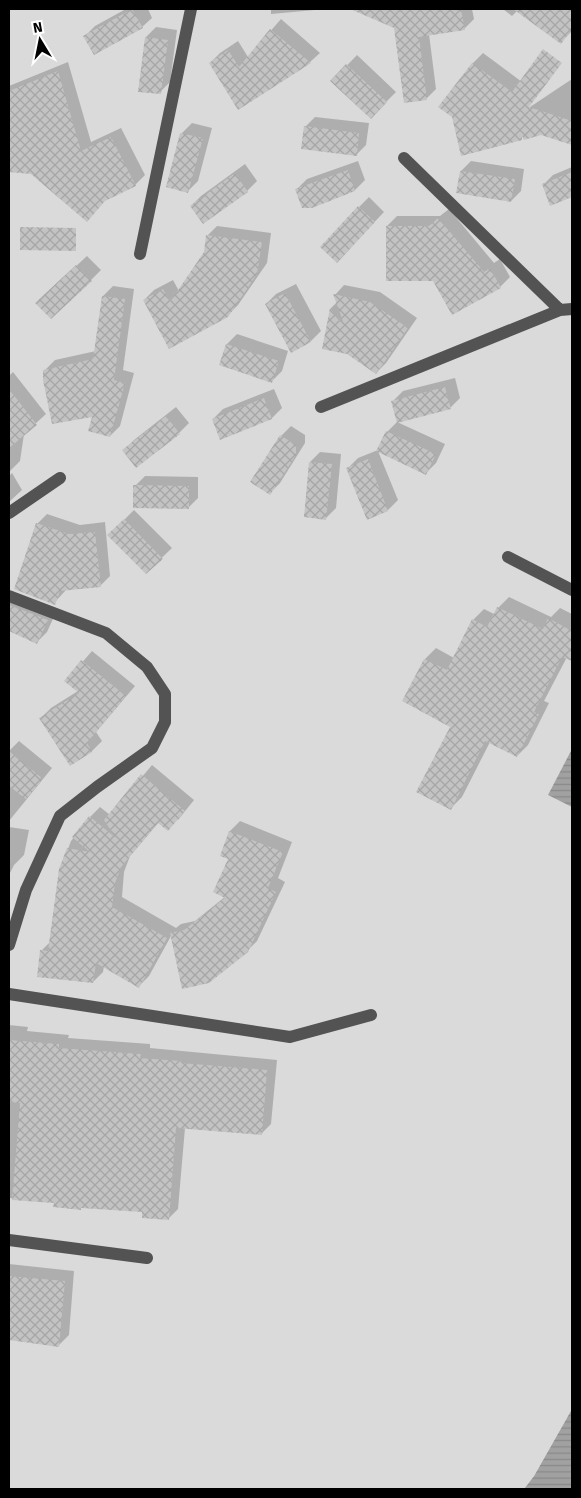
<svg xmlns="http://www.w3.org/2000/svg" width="581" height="1498" font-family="'Fira Sans',sans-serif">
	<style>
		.park { fill: #dadada }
		.water { fill: url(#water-rules) }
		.shadow { fill: #0003 }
		.building { fill: url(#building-cross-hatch) }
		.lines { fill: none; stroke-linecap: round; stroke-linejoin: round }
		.minor { stroke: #535353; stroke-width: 12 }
	</style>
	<defs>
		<pattern id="water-rules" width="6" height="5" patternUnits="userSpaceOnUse" patternTransform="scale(1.25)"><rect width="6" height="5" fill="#a1a1a1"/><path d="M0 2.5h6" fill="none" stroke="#898989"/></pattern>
		<pattern id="building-cross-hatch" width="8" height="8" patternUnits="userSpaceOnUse" patternTransform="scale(1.25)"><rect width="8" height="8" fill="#c3c3c3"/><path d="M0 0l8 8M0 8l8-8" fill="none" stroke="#a6a6a6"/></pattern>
	</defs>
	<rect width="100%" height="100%" fill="#fff"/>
	<path class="park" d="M9 9H572V1409L534 1476 524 1489H9Z"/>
	<path class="water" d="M572 749V807L548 795Z
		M572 1409V1489H524L534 1476Z"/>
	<path class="shadow" d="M126 9H148L152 18 142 27 85 36 95 26Z
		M271 9H326L271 14Z
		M368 9H472L474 19 464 29 429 34 436 89 426 99 395 27 377 19Z
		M503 9H519L512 16Z
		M560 9H572V31L561 42 548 25Z
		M281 19 320 53 310 62 239 108 210 63 220 53 238 41 248 57Z
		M156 27 177 30 170 82 160 92 146 37Z
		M483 53 530 88 453 116 440 107 473 63Z
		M357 55 396 92 371 117 332 81Z
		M68 62 91 142 121 128 145 175 135 185 25 167 20 172 9 171V86Z
		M572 79V144L541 134 527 109Z
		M315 117 369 123 366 145 356 155 305 127Z
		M192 123 212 128 198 181 188 191 182 133Z
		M358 161 365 180 355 190 297 189 307 179Z
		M471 161 524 169 521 191 511 201 458 192 461 171Z
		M245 164 257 181 247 191 203 223 191 206 201 196Z
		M572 167V196L551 204 543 185 553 175Z
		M369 197 384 212 347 251 359 207Z
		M449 209 494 263 500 259 510 277 500 287 434 280 387 226 397 216H440Z
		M217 226 271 233 267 263 238 305 227 316 144 300 154 290 173 280 179 291 205 252 207 236Z
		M87 256 101 270 91 280 47 293Z
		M296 284 321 331 311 341 266 304 276 294Z
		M344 285 380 292 417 318 386 363 376 373 347 353 323 348 331 308 337 302 335 295Z
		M113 286 134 289 123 370 134 373 120 426 110 436 93 415 45 370 55 360 96 351 103 296Z
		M237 334 288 351 282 371 272 381 220 364 227 344Z
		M13 372 46 414 24 434 20 461 10 471H9V376Z
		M455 378 460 398 450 408 397 422 445 444 436 463 426 473 378 451 398 500 388 510 368 518 348 468 358 458 378 450 387 432 398 421 393 401 403 391Z
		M274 389 282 408 272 418 221 438 213 419 223 409Z
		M176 407 189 423 179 433 137 466 124 450 134 440Z
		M291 426 305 435V443L280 483 270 493 281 436Z
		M320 452 341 454 336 508 326 518 310 462Z
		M12 473 22 490 9 502V476Z
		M145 476 198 477V498L188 508 135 486Z
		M134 510 172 548 146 573 109 535Z
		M47 514 80 525 105 522 110 576 100 586 66 590 54 603 37 524Z
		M9 592 57 610 47 632 37 642 10 631 9 633Z
		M509 597 551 617 560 608 572 614V660L567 657 544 701 549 703 528 745 517 756 490 742 462 797 451 808 452 726 425 659 436 648 454 658 473 620 484 609 494 614 498 608Z
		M92 651 135 686 96 732 102 741 92 751 70 764 41 718 51 708 78 691 66 681Z
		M19 741 52 768 9 821V751Z
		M152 765 194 800 178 820 159 822 130 856 124 872 122 897 176 928 181 924 195 921 226 896 230 859 221 855 230 831 240 821 292 842 278 878 285 882 257 941 247 951 171 936 149 976 139 986 104 966 103 972 93 982 41 951 51 941 60 870 71 841 90 817 100 807 110 815Z
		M9 827 29 830 24 855 14 865 9 875Z
		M9 1025 28 1027 27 1031 69 1035 68 1038 150 1044V1048L277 1060 271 1124 261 1134 185 1128 178 1209 168 1219 144 1211 9 1198Z
		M9 1264 74 1271 69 1335 59 1345 9 1339Z"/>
	<path class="building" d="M132 9 143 28 94 55 83 36Z
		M350 9H461L465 30 419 37 427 100 404 103 394 28Z
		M513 9H572V29L561 44Z
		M270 29 311 63 238 110 209 63 228 50 239 67Z
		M145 37 168 40 161 94 138 92Z
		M543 49 562 63 529 107 572 121V145L541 135 524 140 522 136V140L461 156 452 117 438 107 472 63 512 92Z
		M346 64 387 102 371 119 330 81Z
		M58 71 81 151 111 137 136 186 105 201 87 222 31 174 9 172V91Z
		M304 126 359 133 357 156 301 149Z
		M180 133 203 138 188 193 166 187Z
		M348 170 355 191 312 208H302L295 189Z
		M460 171 515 179 511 202 456 193Z
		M572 172V197L550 206 542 184Z
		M235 173 248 192 203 224 190 206Z
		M358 206 375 222 337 263 320 247Z
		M438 218 484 272 490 268 501 288 452 315 433 281H386V226H429Z
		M20 227 76 228V251L20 250Z
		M206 235 262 242 257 274 228 317 169 349 143 300 163 289 170 302 204 252Z
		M76 265 92 281 51 319 35 303Z
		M285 293 311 342 291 353 265 304Z
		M333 294 370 302 408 328 376 374 347 354 322 349 330 308 340 322 343 321Z
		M102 296 125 299 114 380 125 383 110 437 88 431 92 417 52 424 43 380V370L93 359Z
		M226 344 279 361 272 383 219 365Z
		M445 387 451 409 397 423 391 401Z
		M9 389 37 425 9 448Z
		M264 398 272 419 220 440 212 419Z
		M166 416 180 434 136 468 122 450Z
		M386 431 436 454 426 475 376 451Z
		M280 435 296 445V455L270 495 250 482Z
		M368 459 388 511 367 520 346 468Z
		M309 462 332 464 326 520 304 517Z
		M133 485 189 486V509L133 508Z
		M124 519 163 559 146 574 107 535Z
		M36 523 69 534 95 532 101 587 60 591 55 605 14 589Z
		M9 605 48 620 37 644 9 631Z
		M497 607 543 629 548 618 572 631V661L562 657 534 712 539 714 517 757 485 741 451 810 416 792 450 727 402 701 424 659 447 670 472 619 487 627Z
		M81 660 126 696 87 743 92 752 70 766 39 718 79 693 64 681Z
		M9 751 43 779 26 799 9 786Z
		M141 774 185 811 168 831 158 823 121 867 115 883 112 907 167 938 139 988 96 963 93 983 37 977 40 950 48 951 59 869 67 848 90 852 72 837 89 816 116 838 104 820Z
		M229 831 283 852 268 888 276 892 248 952 209 983 182 989 170 933 184 930 225 898 213 892 228 859 220 856Z
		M9 1040 59 1044V1048L141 1054 140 1058 181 1061V1063L267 1070 262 1135 176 1128 169 1220 142 1218V1212L81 1208V1210L53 1207 54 1203 12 1200 20 1103 9 1102Z
		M9 1276 65 1281 59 1347 9 1340Z"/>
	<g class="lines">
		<path class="minor" d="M404 158 560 310 572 309
			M140 254 191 9
			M321 407 560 310
			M9 513 60 478
			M508 557 572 590
			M9 596 106 633 147 667 165 694V722L152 748 97 787 60 816 26 890 9 945
			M9 994 290 1037 371 1015
			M9 1240 147 1258"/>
	</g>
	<rect width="581" height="1498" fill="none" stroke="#000000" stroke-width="20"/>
	<g transform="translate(40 40) rotate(350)" stroke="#ffffff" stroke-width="4" paint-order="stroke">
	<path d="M0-4L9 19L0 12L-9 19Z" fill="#000000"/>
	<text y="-8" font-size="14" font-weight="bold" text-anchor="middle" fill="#000000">N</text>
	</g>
</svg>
